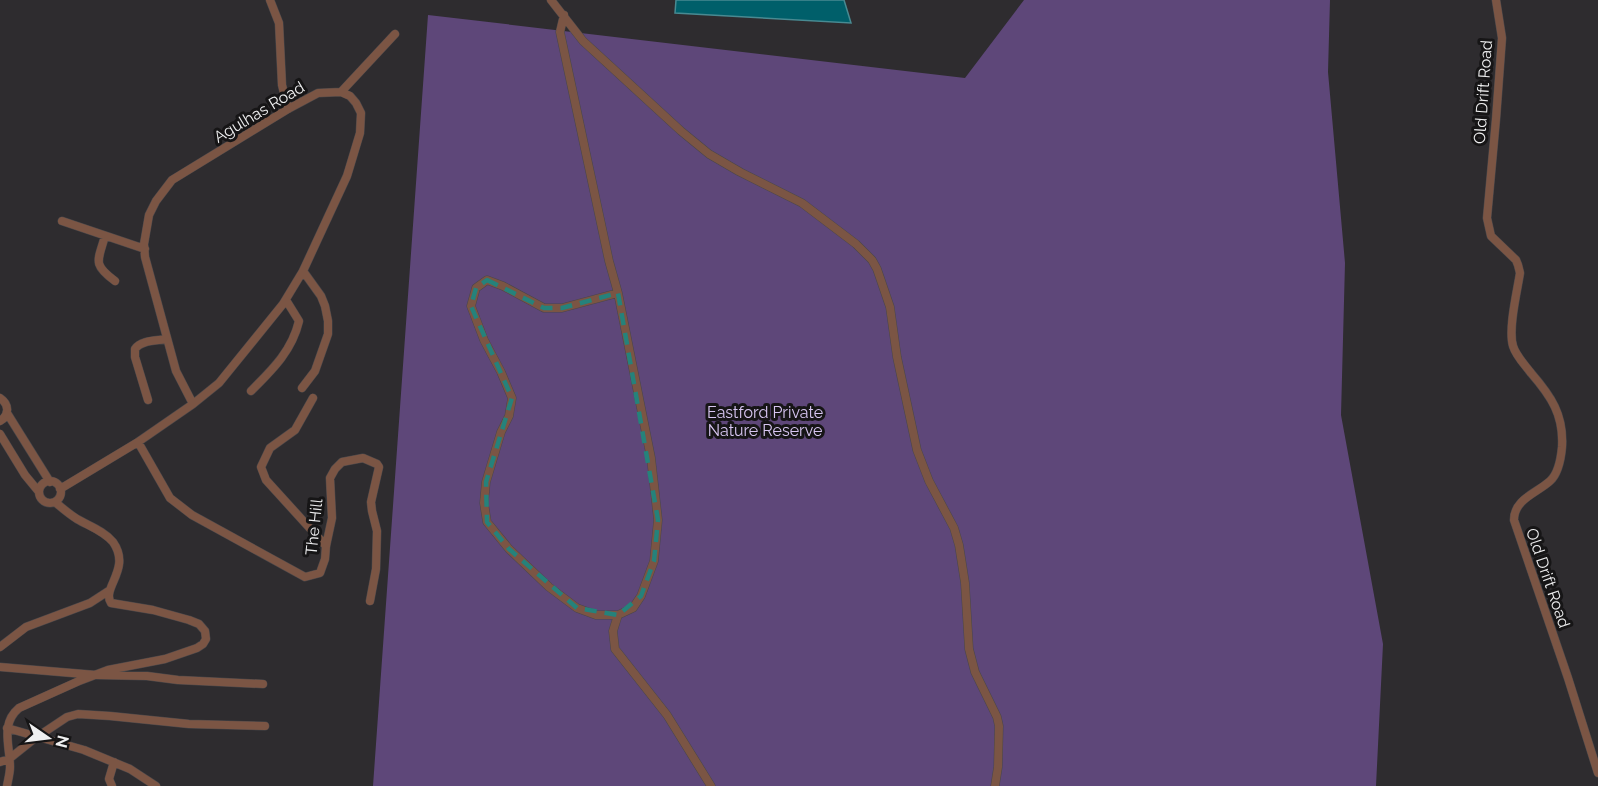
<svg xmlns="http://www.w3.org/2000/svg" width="1598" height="786" font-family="Raleway,sans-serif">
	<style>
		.green { fill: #5e4779 }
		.water { fill: #005f6a; stroke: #488a92; stroke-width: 1.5 }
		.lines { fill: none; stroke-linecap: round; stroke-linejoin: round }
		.minor-casing { stroke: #49474a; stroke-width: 9 }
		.minor { stroke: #7b5544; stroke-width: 8 }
		.marked { fill: none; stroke: #25827b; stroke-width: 4.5; stroke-dasharray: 12 8; stroke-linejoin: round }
		.labels { text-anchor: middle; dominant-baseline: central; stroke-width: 6; stroke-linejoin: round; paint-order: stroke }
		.street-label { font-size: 16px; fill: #efeff0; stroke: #161516 }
		.park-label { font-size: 16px; fill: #d8c6f2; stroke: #161516 }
	</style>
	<rect width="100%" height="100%" fill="#2e2c2f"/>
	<path class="green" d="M1024 0H1330L1328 72 1345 263 1341 415 1383 644 1376 786H373L428 15 965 78Z"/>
	<path class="water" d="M676 0H844L851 23 675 13Z"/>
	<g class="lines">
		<defs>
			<path id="minor" d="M270 0 279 23 282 85 288 109
				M551 0 583 41 681 131 709 154 740 172 802 203 856 244 872 260 877 269 890 307 897 357 917 450 929 481 954 528 959 545 965 583 969 649 975 672 997 717 999 726 998 767 995 786
				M1496 0 1502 38 1496 119 1487 218 1491 236 1516 260 1518 265 1520 273C1517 292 1508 329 1513 346 1516 356 1525 365 1531 373 1551 396 1564 415 1562 447 1561 458 1559 473 1550 481 1537 493 1514 499 1514 520L1568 678 1598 773
				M564 15 560 32 609 261 618 293 651 458 658 520 654 561 641 596 633 608 618 615 613 631 615 649 667 715 711 786
				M341 92 395 34
				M62 221 145 249
				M105 236C98 261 92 264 115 281
				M302 388 315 371 328 334V321L325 306 321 296 303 271
				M251 391C272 370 292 351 299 321L286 300
				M0 398C9 404 10 415 0 421
				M313 398 295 430 270 448 261 467 266 480 326 546
				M148 400 135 357V349C141 340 156 341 167 339
				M7 413 50 482
				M0 434 25 475 39 492
				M138 442 170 498 192 515 305 577 320 573 325 559 326 546 332 518 330 478 335 469 342 462 363 458 377 464 379 467 371 502 372 511 377 531 376 569 370 601
				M39 492a11 11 0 1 1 22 0a11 11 0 1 1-22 0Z
				M60 489 138 442 193 404 219 383 283 304 303 271 347 176 360 133 361 113 356 103 350 96 341 92 318 93 288 109 172 180 156 201 149 215 144 244 145 257 176 371 193 404
				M618 615H596L577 608 549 587 509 549 487 522 484 503 486 482 501 432 509 416 512 398 501 372 484 340 471 306 476 288 487 280 503 286 544 308H562L618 293
				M0 647 26 627 90 603 110 590
				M0 667 96 675 147 676 178 680 263 684
				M7 728 84 750 130 769 156 786
				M0 762 9 759 34 739 67 717 78 714 110 716 189 724 265 726
				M7 786C8 780 10 773 10 767 10 745 0 724 19 708L79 681 108 670 165 659 197 648 203 644 206 639 205 631 199 624 189 620 153 610 111 603C101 588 132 569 113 542 104 531 89 526 77 519 69 514 62 508 55 502
				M112 786 109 779 114 762"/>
		</defs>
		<use href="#minor" class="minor-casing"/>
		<use href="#minor" class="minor"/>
	</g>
	<path class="marked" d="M487 280 544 308H562L618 293 658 520 654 561 641 596 618 615 577 608 509 549 487 522 486 482 512 398 471 306 476 288Z"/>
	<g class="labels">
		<g class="street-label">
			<text transform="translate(1483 92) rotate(-86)">Old Drift Road</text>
			<text transform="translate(259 112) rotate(-31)">Agulhas Road</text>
			<text transform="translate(314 527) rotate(-84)">The Hill</text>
			<text transform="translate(1548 578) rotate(71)">Old Drift Road</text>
		</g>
		<g class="park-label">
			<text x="765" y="412">Eastford Private<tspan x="765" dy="18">Nature Reserve</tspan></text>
		</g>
	</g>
	<g transform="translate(48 738) rotate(104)" stroke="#161516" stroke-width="4.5" paint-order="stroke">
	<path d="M0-4.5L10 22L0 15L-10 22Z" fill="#efeff0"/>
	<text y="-9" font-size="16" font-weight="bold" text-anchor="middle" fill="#efeff0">N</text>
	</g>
</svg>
